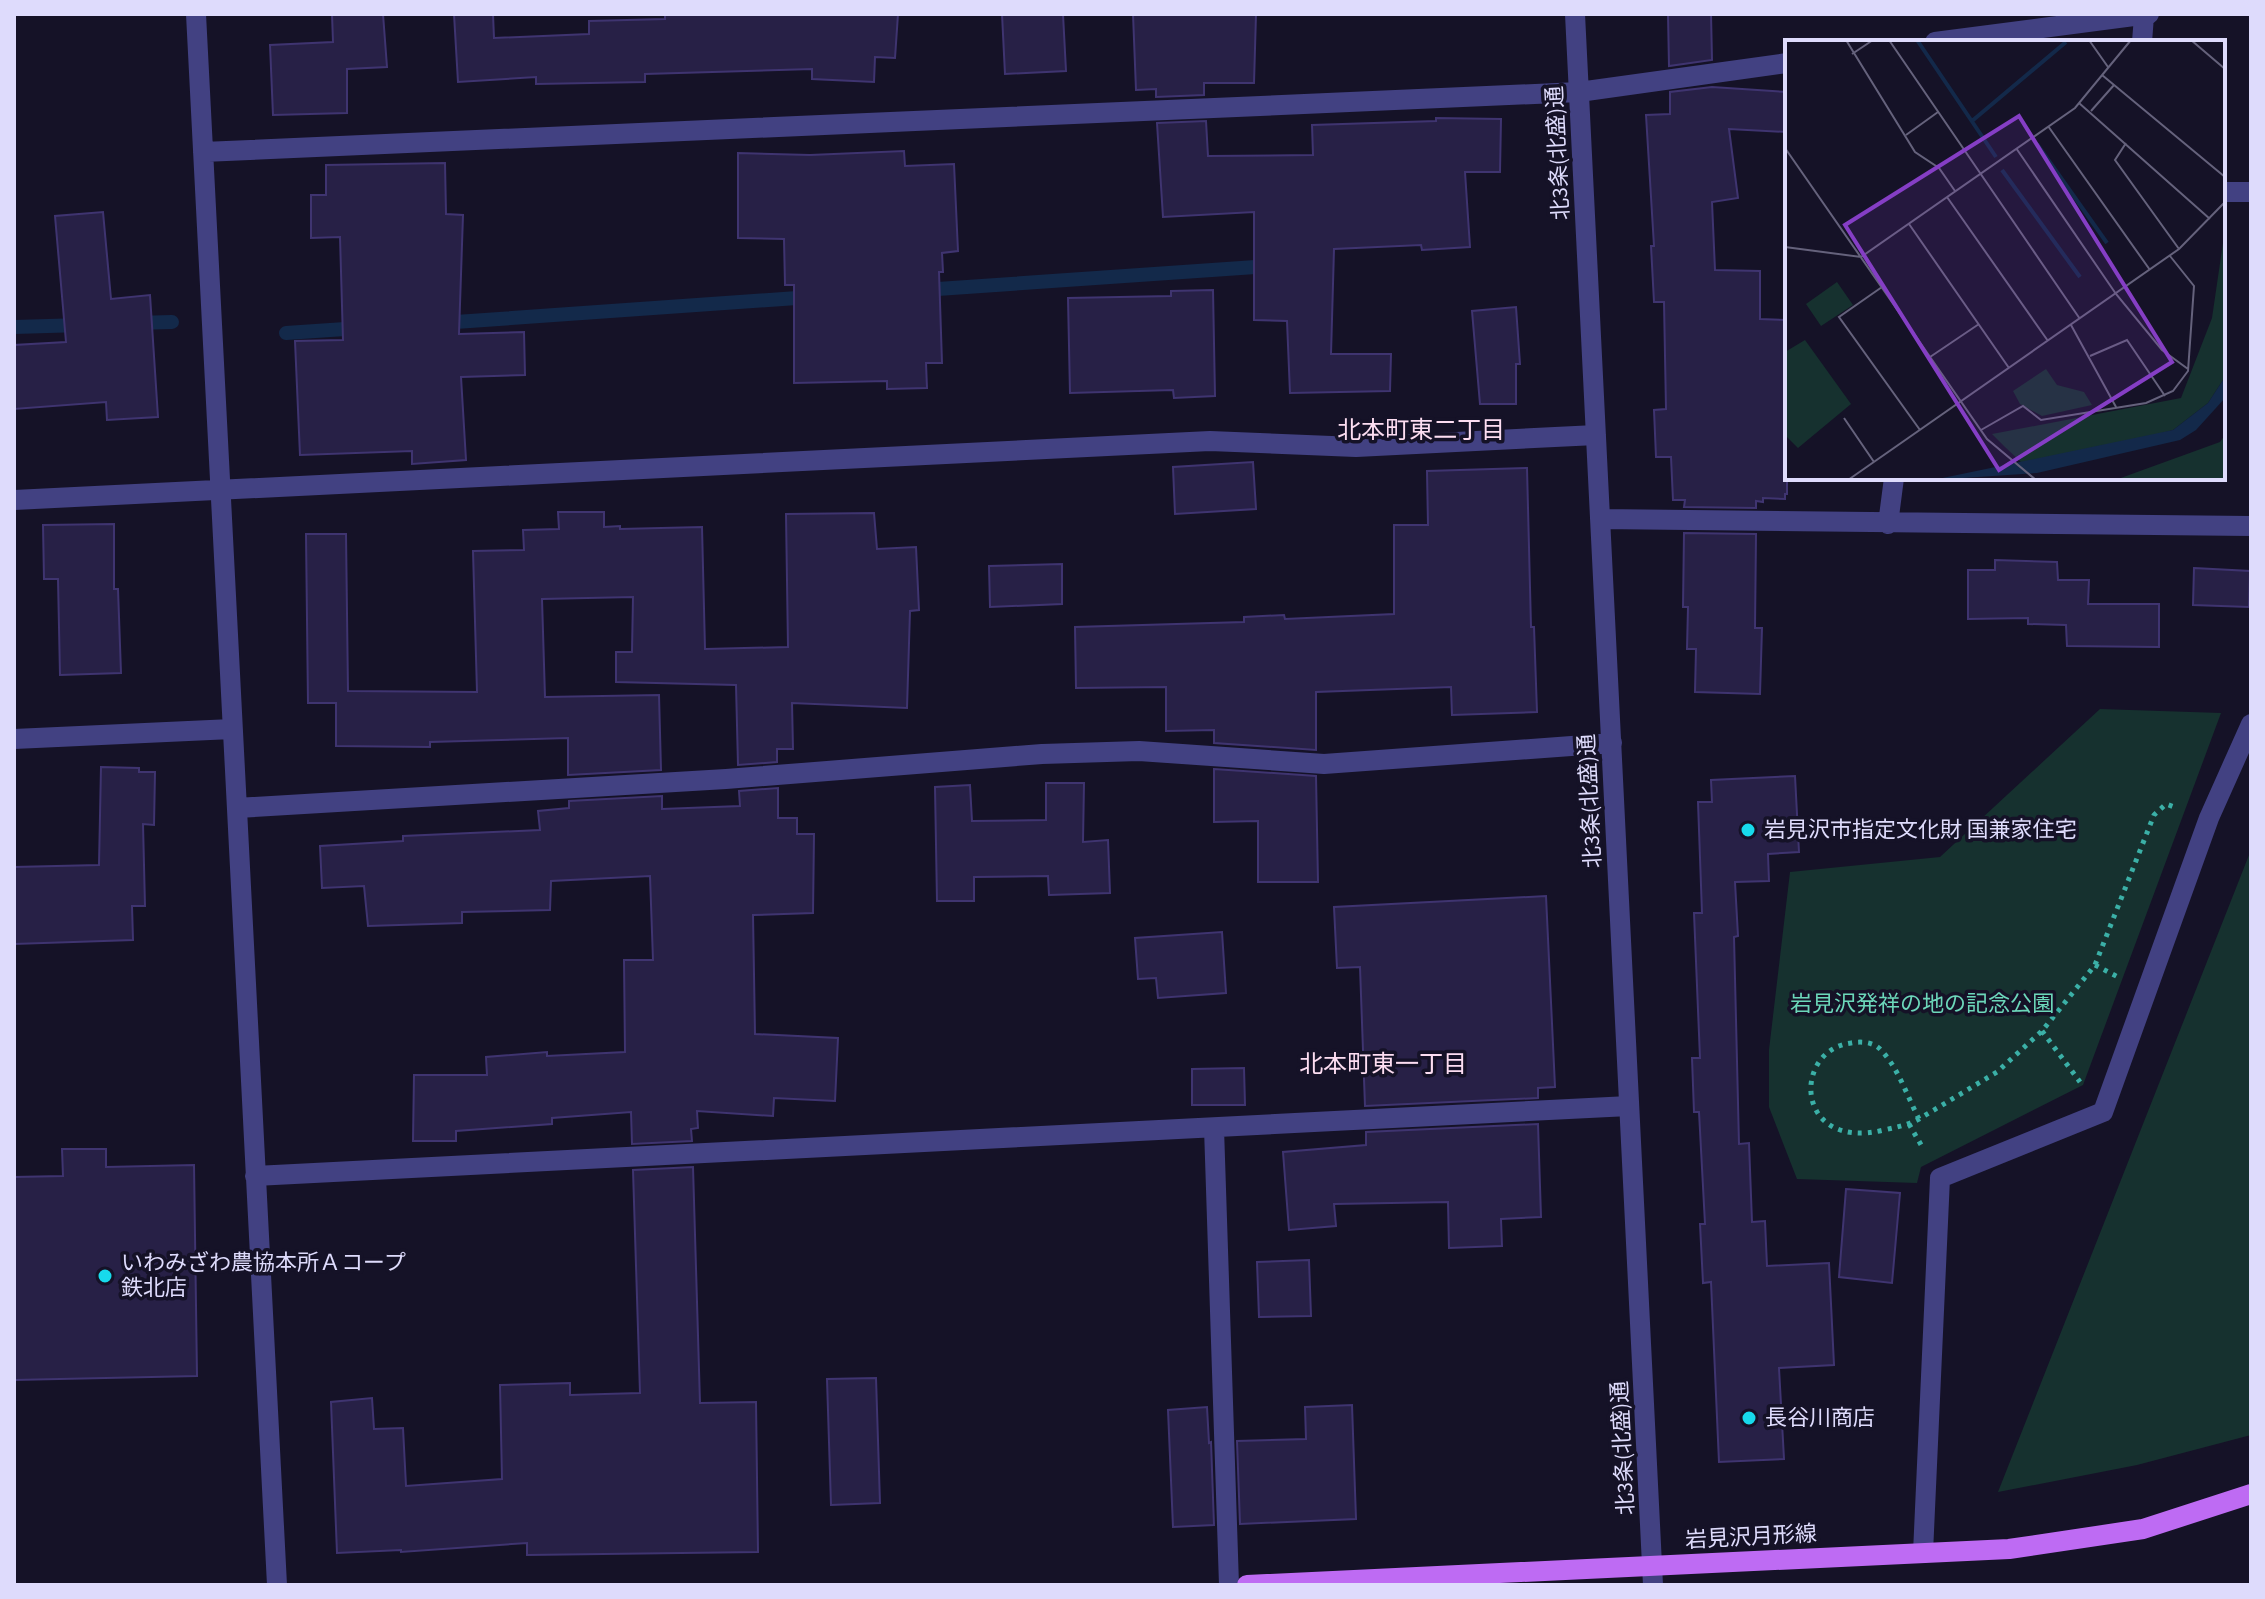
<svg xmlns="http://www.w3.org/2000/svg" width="2265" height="1599" font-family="'Source Sans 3','Noto Sans JP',sans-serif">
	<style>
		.green { fill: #16312f }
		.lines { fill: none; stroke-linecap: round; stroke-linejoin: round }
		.stream { stroke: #13294a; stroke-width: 14 }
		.building { fill: #272046; stroke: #3f3470; stroke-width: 2 }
		.path { stroke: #3bb0a7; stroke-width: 5; stroke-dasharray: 4 6; stroke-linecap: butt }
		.minor { stroke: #424182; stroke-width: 20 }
		.major { stroke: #be6bf3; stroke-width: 20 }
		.poi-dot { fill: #17daec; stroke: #151227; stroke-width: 3 }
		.labels { text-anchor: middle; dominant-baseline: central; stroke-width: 7; stroke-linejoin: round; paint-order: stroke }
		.street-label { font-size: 22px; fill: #dedbfc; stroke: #151227 }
		.poi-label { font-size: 22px; fill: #dedbfc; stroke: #151227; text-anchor: start }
		.park-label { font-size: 22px; fill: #6cd7ba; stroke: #151227 }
		.neighbourhood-label { font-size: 24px; fill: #fcddf1; stroke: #151227 }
		.inset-river { fill: none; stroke: #13294a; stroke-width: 4 }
		.inset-road { fill: none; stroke: #65627c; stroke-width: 2 }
		.view { fill: #853ec5; fill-opacity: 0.15; stroke: #853ec5; stroke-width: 4 }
		.inset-edge { fill: none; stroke: #dedbfc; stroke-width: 4 }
	</style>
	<rect width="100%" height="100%" fill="#151227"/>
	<path class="green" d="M2100 709 2221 713 2083 1085 1921 1167 1917 1183 1797 1179 1769 1107V1050L1790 872 1940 857Z
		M2251 850V1435L2137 1465 1998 1492Z"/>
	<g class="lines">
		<path class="stream" d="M923 290 1270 266
			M134 323 172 322
			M441 323 811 297
			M14 327 82 325
			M286 333 360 328"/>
	</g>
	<path class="building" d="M332 14H383L387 67 347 69V113L273 115 270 45 333 42Z
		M454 14H493L494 38 589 34V21L665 19V14H898L895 58 875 57 874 82 812 79V69L645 74V82L536 84V77L458 82Z
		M1002 14H1063L1066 71 1005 74Z
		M1133 14H1256L1254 83H1204V95L1156 97V89L1136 90Z
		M1668 14H1711L1712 60 1669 66Z
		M1712 87 1787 92V132L1729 129 1738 198 1712 202 1715 270 1760 271V319L1787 320V494H1785V499L1763 498V502L1756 501V508L1684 507 1685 500H1673L1671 457H1656L1654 410 1666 409 1664 302H1654L1651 246H1654L1646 115 1670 114V92Z
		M1436 118 1501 119 1500 172H1465L1470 247 1422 250 1421 245 1334 249 1331 354H1391L1390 391 1290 393 1287 321 1254 320V212L1163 217 1157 123 1206 121 1208 156 1313 155 1312 125 1436 121Z
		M904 151 905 166 954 164 958 251 942 253 943 272H939L942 363H926L927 388 887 389V381L794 383V285H785L784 239 738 238V153L810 155Z
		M445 163 446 214 463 215 459 334 524 332 525 375 461 377 466 460 412 464V451L300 455 295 341 343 340 340 237 311 238V195H326V165Z
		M103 212 111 299 150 295 158 417 107 420 106 402 14 409V345L66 342 55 216Z
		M1213 290 1215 396 1174 398 1173 390 1070 393 1068 298 1171 296V291Z
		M1516 307 1520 364H1516V404H1480L1472 311Z
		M1253 462 1256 509 1175 514 1173 467Z
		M1527 468 1531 627H1534L1537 712 1452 715 1451 687 1316 692V750L1214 743V730L1166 731V687L1076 688 1075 627 1244 622V617L1284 615 1285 619 1394 614V525H1428L1427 471Z
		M558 512H604V527L620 526V529L702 527 705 649 788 647 786 514 874 513 877 549 916 547 919 610 910 611 907 708 792 703 793 749H777V762L738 765 736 685 616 682V652H632L633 597 542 599 545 697 659 695 661 770 568 775V738L430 742V747L336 746V703H308L306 534H346L348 691 477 692 473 551 524 550 523 530 559 529Z
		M114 524V589H118L121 673 60 675 58 579H44L43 525Z
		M1684 533 1756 534 1755 628H1762L1760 694 1695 692 1696 649H1687L1688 607H1683Z
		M1995 560 2057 562 2058 580H2089L2088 604H2159V647L2067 646 2066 625 2028 624V618L1968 619V570H1995Z
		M1062 564V604L990 607 989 566Z
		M2194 568 2250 571 2249 607 2193 605Z
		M101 767 139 768V772H155L154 825 143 824 145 906H132L133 940 14 944V867L99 865Z
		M1214 769 1316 776 1318 882H1258V821L1214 822Z
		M1795 776 1799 852 1768 854 1769 881 1735 882 1738 936 1734 937 1739 1144 1749 1143 1752 1222 1765 1221 1767 1266 1829 1263 1834 1365 1779 1368 1784 1459 1719 1462 1711 1282 1703 1283 1700 1224H1705L1699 1112H1694L1692 1058H1700L1694 913H1702L1698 802H1712L1711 780Z
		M1046 783H1084L1083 842 1108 840 1110 893 1049 895 1048 876 974 877V901H937L935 787 970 785 972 821 1046 820Z
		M778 788V818H797V834H814L813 913 753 915 755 1034 838 1038 835 1101 774 1098 773 1116 697 1111 698 1128 691 1129 692 1141 632 1144 631 1112 552 1118V1124L456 1131V1141H413L414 1075H487L486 1057 547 1052V1056L625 1052 624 960H653L650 876 551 881 550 910 462 912V923L368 926 364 886 322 888 320 846 403 841V836L540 830 538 811 569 808V801L662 796V809L740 806 739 791Z
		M1546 896 1555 1087 1538 1088V1098L1365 1106 1360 967 1337 968 1334 907Z
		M1222 932 1226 993 1158 998 1156 978 1138 979 1135 938Z
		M1244 1068 1245 1105H1192V1069Z
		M1538 1124 1541 1217 1501 1219 1502 1246 1449 1248 1448 1202 1334 1204 1336 1226 1289 1230 1283 1152 1366 1145V1132Z
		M62 1149H106V1167L194 1165 197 1376 14 1380V1177L63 1176Z
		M693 1167 700 1403 756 1402 758 1552 527 1555V1543L401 1552V1550L337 1553 331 1402 372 1398 374 1429 403 1428 406 1486 502 1479 500 1385 570 1383V1395L640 1393 633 1170Z
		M1846 1189 1900 1193 1892 1283 1839 1277Z
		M1309 1260 1311 1316 1259 1317 1257 1262Z
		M876 1378 880 1503 831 1505 827 1379Z
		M1352 1405 1356 1519 1240 1524 1237 1441 1306 1439 1305 1407Z
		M1207 1407 1209 1443 1211 1442 1214 1525 1173 1527 1168 1410Z"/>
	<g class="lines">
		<path class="path" d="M2095 965 2118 977
			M2042 1031 2080 1082
			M1919 1119C1907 1096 1898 1067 1880 1049 1873 1042 1861 1041 1851 1043 1792 1050 1794 1152 1884 1130 1897 1127 1908 1125 1919 1119L1997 1072 2042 1031 2095 965 2154 815 2166 804 2177 808
			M1909 1124 1924 1150"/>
		<path class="minor" d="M196 14 277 1585
			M1575 14 1653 1585
			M1935 42 2149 14
			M2142 42 2144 16
			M203 152 1579 92 1787 63
			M2223 192H2251
			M14 500 1210 441 1356 447 1596 435
			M1600 519 2251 526
			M1888 524 1894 478
			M14 739 232 729
			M237 808 726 779 1042 754 1139 751 1324 764 1612 743
			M1214 1128 1229 1585
			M255 1176 1629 1106
			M1923 1553 1940 1178 2103 1112 2209 818 2251 724"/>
		<path class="major" d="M1247 1585 2009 1549 2143 1529 2251 1494"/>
	</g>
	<g class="poi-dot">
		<circle cx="1748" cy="830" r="8"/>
		<circle cx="105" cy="1276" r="8"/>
		<circle cx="1749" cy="1418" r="8"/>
	</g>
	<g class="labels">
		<g class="street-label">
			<text transform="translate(1558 153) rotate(-93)">北3条(北盛)通</text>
			<text transform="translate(1590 801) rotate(-93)">北3条(北盛)通</text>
			<text transform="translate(1623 1448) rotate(-93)">北3条(北盛)通</text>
			<text transform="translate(1751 1537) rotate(-3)">岩見沢月形線</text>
		</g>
		<g class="poi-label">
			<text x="1764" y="830">岩見沢市指定文化財 国兼家住宅</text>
			<text x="121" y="1263">いわみざわ農協本所Ａコープ<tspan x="121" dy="25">鉄北店</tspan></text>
			<text x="1765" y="1418">長谷川商店</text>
		</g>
		<g class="park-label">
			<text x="1922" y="1004">岩見沢発祥の地の記念公園</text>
		</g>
		<g class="neighbourhood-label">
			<text x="1421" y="430">北本町東二丁目</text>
			<text x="1383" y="1064">北本町東一丁目</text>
		</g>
	</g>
	<g transform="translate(1785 40)">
		<rect width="440" height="440" fill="#151227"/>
		<path d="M440 189V337L423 363 388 390 347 401 237 423 220 407 207 394 396 358 427 278ZM52 242 68 265 36 286 21 264ZM20 300 66 364 13 408 0 395V312ZM261 329 272 345 299 352 307 365 257 376 235 364 228 351ZM440 395V440L333 439 435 402Z" fill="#16312f"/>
		<path d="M440 337V358L411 390 395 400 252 433 148 440 388 390 423 363Z" fill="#13294a"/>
		<path class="inset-river" d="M132 0 211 117M187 81 281 2M252 104 322 203M217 130 295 237"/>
		<path class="inset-road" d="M61 0 130 112 154 128 170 151M104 0 295 279M304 0 323 27M406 0 440 29M67 14 88 0M317 35 440 137M294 63 425 179M306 71 329 45M263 86 365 230M121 95 153 72M341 103 330 120 394 209M0 108 202 399 251 440M231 108 331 254 377 310 403 329M162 157 263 301M124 184 224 328M0 207 76 217 290 68 346 0M97 247 54 277 135 390M286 285 331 367M305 316 342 300 380 356M145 317 194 284M59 378 89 422M196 390 238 366 256 380 361 363 388 351 403 331 409 246 385 216M63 440 394 209 440 162"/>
		<path class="view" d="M234 76 387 322 214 430 60 185Z"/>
		<rect width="440" height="440" class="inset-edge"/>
	</g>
	<rect width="2265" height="1599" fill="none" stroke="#dedbfc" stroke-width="32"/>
</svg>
